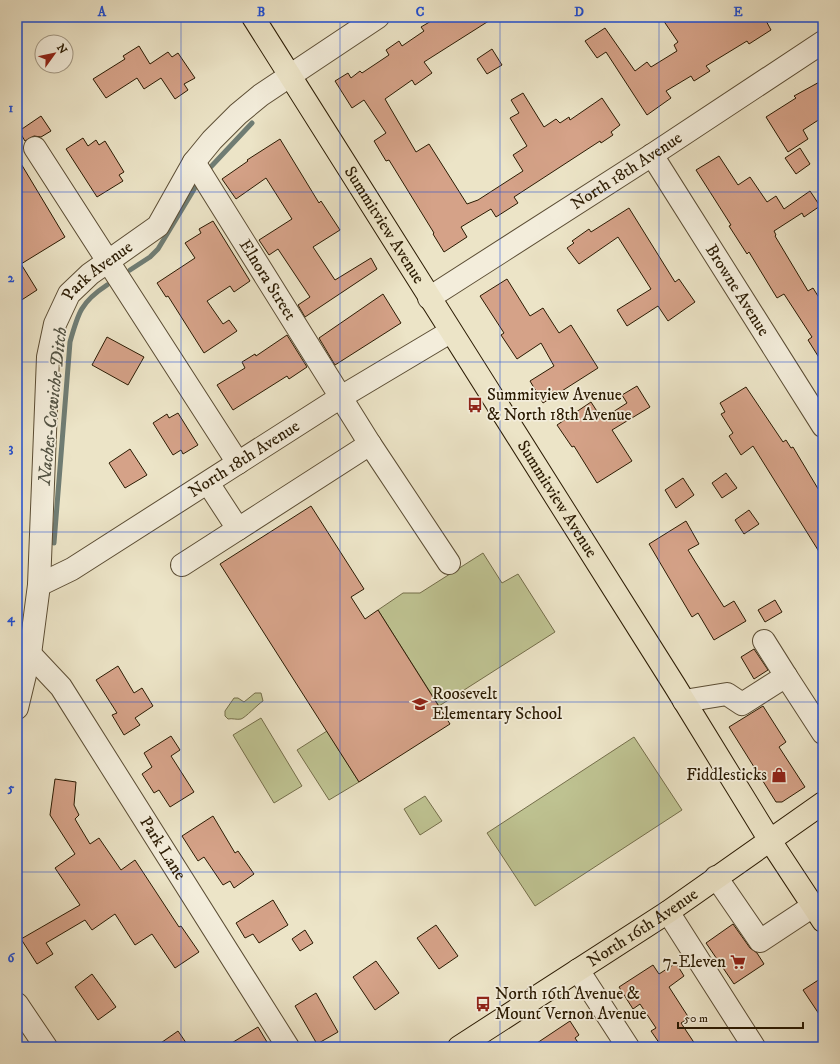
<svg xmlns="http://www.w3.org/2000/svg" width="840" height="1064" font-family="'IM FELL DW Pica',serif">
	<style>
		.green { fill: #bec291; stroke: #746e4a }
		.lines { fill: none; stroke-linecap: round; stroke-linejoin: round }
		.stream { stroke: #6f7c73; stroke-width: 5 }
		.building { fill: #d5a288; stroke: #2b1b03 }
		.minor-casing { stroke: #5b4d34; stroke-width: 24 }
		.major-casing { stroke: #2b1b03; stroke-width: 24 }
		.minor { stroke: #f3eddb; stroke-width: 22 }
		.major { stroke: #ece4c7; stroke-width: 22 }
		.grid { fill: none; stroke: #1d4ed8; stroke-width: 1; stroke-opacity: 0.55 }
		.labels { text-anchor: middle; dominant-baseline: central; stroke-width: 3.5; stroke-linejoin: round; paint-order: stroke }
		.street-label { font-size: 17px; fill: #2b1b03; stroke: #f3eddb }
		.poi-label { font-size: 17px; fill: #2b1b03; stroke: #f3eddb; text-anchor: start }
		.water-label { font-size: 18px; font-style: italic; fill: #535344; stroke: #f3eddb }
		.neatline { fill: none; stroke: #1d4ed8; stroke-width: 1.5 }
		.grid-label { font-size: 13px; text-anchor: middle; font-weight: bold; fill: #1d4ed8 }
	</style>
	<rect width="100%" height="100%" fill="#ece4c7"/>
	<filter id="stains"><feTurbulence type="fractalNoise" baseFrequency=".005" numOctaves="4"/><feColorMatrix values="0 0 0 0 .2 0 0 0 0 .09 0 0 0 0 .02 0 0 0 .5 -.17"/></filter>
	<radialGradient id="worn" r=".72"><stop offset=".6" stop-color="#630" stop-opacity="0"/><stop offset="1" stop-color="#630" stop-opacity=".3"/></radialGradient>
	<path class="green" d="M483 553 502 583 518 574 555 632 439 706 378 610 403 593H420Z
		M255 693H261L263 701C258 704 245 718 241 719 237 720 232 718 228 719L225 716V711L234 698H238L244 702Z
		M261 718 302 786 274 803 233 735Z
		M327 731 359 782 329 800 297 750Z
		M634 737 682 810 535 906 487 833Z
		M425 796 442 821 420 835 404 809Z"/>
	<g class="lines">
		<path class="stream" d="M206 172 252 123
			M130 270 150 257 158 249 199 181
			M54 543 70 342C78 313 81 302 107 285"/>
	</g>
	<path class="building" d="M438 17H495L424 62 432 73 415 85 412 80 385 99 416 152 429 144 467 204 478 200 523 171 513 155 527 146 510 118 519 113 511 100 523 93 544 127 556 119 560 123 569 117 570 120 602 98 620 125 611 132 613 135 601 143 600 141 514 197 518 203 496 217 491 209 461 227 467 237 444 252 433 234 434 233 389 160 386 161 374 141 386 133 364 100 352 108 335 81 348 73 351 78 360 71 362 73 389 55 386 50 399 41 402 46 424 31 421 27Z
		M661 17H764L771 30 749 44 747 41 706 66 710 71 694 81 691 76 666 91 671 98 647 115 606 52 597 58 585 41 605 28 635 71 647 62 651 67 677 51 674 45 678 42Z
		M139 46 150 64 168 52 172 57 178 53 195 78 184 84 188 90 175 99 161 78 144 89 137 78 106 98 93 79 125 59 123 56Z
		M492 49 502 65 487 74 477 59Z
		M823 80V117L803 130 808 139 788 152 766 117 796 98 794 96Z
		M41 116 51 131 41 137 34 136 25 141 19 131Z
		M83 138 88 146 96 140 99 145 105 141 124 172 119 175 123 181 97 197 66 149Z
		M280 139 319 203 321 201 340 230 313 247 335 280 371 258 377 269 305 317 298 305 310 297 278 249 269 255 259 240 292 219 266 178 236 199 222 179 248 161 247 160Z
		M800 148 810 164 796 174 785 158Z
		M719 156 738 185 750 177 767 202 776 196 784 209 810 191 820 206 804 217 802 213 774 231 776 235 775 236 808 291 813 288 823 304V364L808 340 812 337 784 294 777 298 749 252 747 254 729 226 731 225 696 170Z
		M17 157 65 237 21 264 37 290 17 303Z
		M629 208 675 282 679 279 695 302 668 321 658 306 627 326 617 310 651 289 618 237 579 264 567 248 574 243 572 241 589 229 591 232Z
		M213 221 250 281 234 292 230 286 207 301 223 324 229 320 237 331 204 353 168 296 166 297 157 283 195 258 185 243 201 233 199 229Z
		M507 279 530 316 543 308 559 333 571 325 598 368 543 403 530 381 554 366 541 343 517 359 501 335 504 333 480 296Z
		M383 294 401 323 335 365 319 338Z
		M287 335 307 367 289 379 287 376 233 410 217 385 245 368 242 362 255 354 256 356Z
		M107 337 144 357 128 385 92 365Z
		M637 386 650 407 612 430 632 461 597 483 574 446 572 447 557 425 591 402 602 419 627 403 622 395Z
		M746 387 783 442 786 440 791 448 793 447 823 497V558L753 446 741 455 729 436 733 433 721 414 725 412 720 403Z
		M178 413 198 445 183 454 181 450 173 455 153 423 167 414 169 418Z
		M130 449 147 475 125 488 109 463Z
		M726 473 737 488 722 498 712 483Z
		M683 478 694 495 676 508 665 490Z
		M311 506 364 589 351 597 365 619 378 610 450 724 359 782 220 564Z
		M749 510 759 524 744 534 735 520Z
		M686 521 699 544 688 550 696 563 724 607 734 601 746 621 714 640 698 613 692 617 649 544Z
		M775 600 782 612 765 622 758 610Z
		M754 649 768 670 754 679 741 657Z
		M118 666 134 693 142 688 153 706 135 718 140 725 124 735 112 715 117 713 96 680Z
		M763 706 786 742 779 747 805 787 782 802H776L729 727Z
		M171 736 180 750 171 756 194 792 170 807 159 790 154 793 142 774 152 767 144 753Z
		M55 779 76 782 74 805 79 815 75 819 90 844 99 838 121 870 135 860 179 927 181 926 199 952 175 968 152 934 135 945 115 914 92 930 85 920 46 943 53 954 37 964 21 939 80 905 55 868 75 854 50 815Z
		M213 816 235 853 238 851 254 874 234 888 230 881 223 885 204 857 198 861 182 836Z
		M273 900 288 925 259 943 253 934 245 938 236 923Z
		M733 924 750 948 757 953 764 964 734 984 706 943Z
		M436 925 458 956 439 969 417 938Z
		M305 930 313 943 300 951 292 939Z
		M376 961 399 993 375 1010 353 977Z
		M676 963 684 976 669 987 689 1018 681 1023 697 1047H662L651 1031 656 1028 640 1004 633 1009 619 987 653 965 659 974Z
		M92 974 116 1007 98 1020 75 987Z
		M823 977V1020L803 990Z
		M316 993 338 1032 317 1044 295 1006Z
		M570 1021 579 1035 575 1038 581 1047H531Z
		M258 1027 270 1047H225Z
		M178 1031 189 1047H155Z"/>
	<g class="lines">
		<defs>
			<g id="minor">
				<path d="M35 148 238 463"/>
				<path id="s1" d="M652 155 823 426"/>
				<path id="s2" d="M194 162 370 444 449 563"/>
				<path id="s3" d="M429 298 652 155 823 42"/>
				<path d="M208 483 238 529 370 444"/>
				<path d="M182 565 238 529"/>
				<path id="s4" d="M39 585 72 569 341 397 450 332"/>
				<path d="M764 641 786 676"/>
				<path id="s5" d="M30 654 61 687 288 1047"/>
				<path d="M684 701 727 694 742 704 786 676 823 733"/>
				<path id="s6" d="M17 708 30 654 39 585 48 357 55 324 69 294 90 274 158 226 194 162 212 140 238 114 261 95 378 17"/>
				<path d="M716 877 760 941 813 906"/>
				<path d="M668 912 754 1047"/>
				<path d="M578 970 628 1047"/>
				<path d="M17 1004 46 1047"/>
			</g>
			<g id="major">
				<path id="s7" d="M253 17 675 686 769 839 823 921"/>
				<path id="s8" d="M459 1047 668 912 823 803"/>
			</g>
		</defs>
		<use href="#minor" class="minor-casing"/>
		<use href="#major" class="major-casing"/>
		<use href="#minor" class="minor"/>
		<use href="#major" class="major"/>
	</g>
	<path class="grid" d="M181 17V1047M340 17V1047M500 17V1047M659 17V1047M17 192H823M17 362H823M17 532H823M17 702H823M17 872H823"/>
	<defs>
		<symbol id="bus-bare" viewBox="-9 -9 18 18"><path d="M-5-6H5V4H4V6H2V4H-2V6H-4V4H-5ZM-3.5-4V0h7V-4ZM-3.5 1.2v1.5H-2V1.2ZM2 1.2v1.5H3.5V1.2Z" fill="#8f2418" stroke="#f3eddb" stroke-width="2.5" paint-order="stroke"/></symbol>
		<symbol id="school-bare" viewBox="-9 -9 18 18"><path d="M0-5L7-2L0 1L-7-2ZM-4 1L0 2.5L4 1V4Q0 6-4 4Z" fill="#8f2418" stroke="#f3eddb" stroke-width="2.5" paint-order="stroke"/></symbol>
		<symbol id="shop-bare" viewBox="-9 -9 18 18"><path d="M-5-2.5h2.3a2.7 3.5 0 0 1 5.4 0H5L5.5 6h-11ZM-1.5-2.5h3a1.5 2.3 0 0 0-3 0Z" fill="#8f2418" stroke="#f3eddb" stroke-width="2.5" paint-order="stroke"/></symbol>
		<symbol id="supermarket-bare" viewBox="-9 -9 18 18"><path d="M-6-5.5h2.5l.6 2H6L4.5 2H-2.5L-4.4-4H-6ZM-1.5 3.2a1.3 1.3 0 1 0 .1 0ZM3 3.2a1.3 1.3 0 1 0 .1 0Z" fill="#8f2418" stroke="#f3eddb" stroke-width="2.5" paint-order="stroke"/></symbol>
	</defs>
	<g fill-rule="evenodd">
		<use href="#bus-bare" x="464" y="394" width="22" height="22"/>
		<use href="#school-bare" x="409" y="693" width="22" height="22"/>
		<use href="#shop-bare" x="768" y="764" width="22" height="22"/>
		<use href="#supermarket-bare" x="727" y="951" width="22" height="22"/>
		<use href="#bus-bare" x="472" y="993" width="22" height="22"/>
	</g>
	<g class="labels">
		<g class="street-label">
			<text stroke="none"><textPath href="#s3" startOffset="235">North 18th Avenue</textPath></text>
			<text stroke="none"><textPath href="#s7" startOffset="246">Summitview Avenue</textPath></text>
			<text stroke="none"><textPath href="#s6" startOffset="457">Park Avenue</textPath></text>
			<text stroke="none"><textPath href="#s2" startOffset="139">Elnora Street</textPath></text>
			<text stroke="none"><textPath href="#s1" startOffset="160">Browne Avenue</textPath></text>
			<text stroke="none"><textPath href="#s4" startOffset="241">North 18th Avenue</textPath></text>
			<text stroke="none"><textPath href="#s7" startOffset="570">Summitview Avenue</textPath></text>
			<text stroke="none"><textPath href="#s5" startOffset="236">Park Lane</textPath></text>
			<text stroke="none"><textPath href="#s8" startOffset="219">North 16th Avenue</textPath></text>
		</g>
		<g class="poi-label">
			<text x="487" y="395">Summitview Avenue<tspan x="487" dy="20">&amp; North 18th Avenue</tspan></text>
			<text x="432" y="694">Roosevelt<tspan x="432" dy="20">Elementary School</tspan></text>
			<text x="767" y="775" text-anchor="end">Fiddlesticks</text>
			<text x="726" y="962" text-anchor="end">7-Eleven</text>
			<text x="495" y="994">North 16th Avenue &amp;<tspan x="495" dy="20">Mount Vernon Avenue</tspan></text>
		</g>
		<g class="water-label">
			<text transform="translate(53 406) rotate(-84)">Naches-Cowiche Ditch</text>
		</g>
	</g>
	<rect width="840" height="1064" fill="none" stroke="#ece4c7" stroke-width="44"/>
	<g transform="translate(54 54) rotate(57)"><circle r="19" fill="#f3eddb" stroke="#a39985"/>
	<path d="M0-3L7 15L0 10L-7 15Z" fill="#8f2418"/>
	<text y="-6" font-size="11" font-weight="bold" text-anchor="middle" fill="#2b1b03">N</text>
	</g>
	<path d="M678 1022v6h125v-6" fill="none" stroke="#2b1b03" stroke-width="2"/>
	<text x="684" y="1022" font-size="12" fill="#2b1b03" stroke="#f3eddb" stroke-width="3" paint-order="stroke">50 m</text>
	<rect x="22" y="22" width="796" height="1020" class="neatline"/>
	<g class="grid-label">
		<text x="102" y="16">A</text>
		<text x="261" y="16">B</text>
		<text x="420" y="16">C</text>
		<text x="579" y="16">D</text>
		<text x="738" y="16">E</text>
		<text x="11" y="112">1</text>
		<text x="11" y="282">2</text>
		<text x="11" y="452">3</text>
		<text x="11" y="622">4</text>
		<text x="11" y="792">5</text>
		<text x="11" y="962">6</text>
	</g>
	<rect width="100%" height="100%" filter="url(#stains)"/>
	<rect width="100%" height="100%" fill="url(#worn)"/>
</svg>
